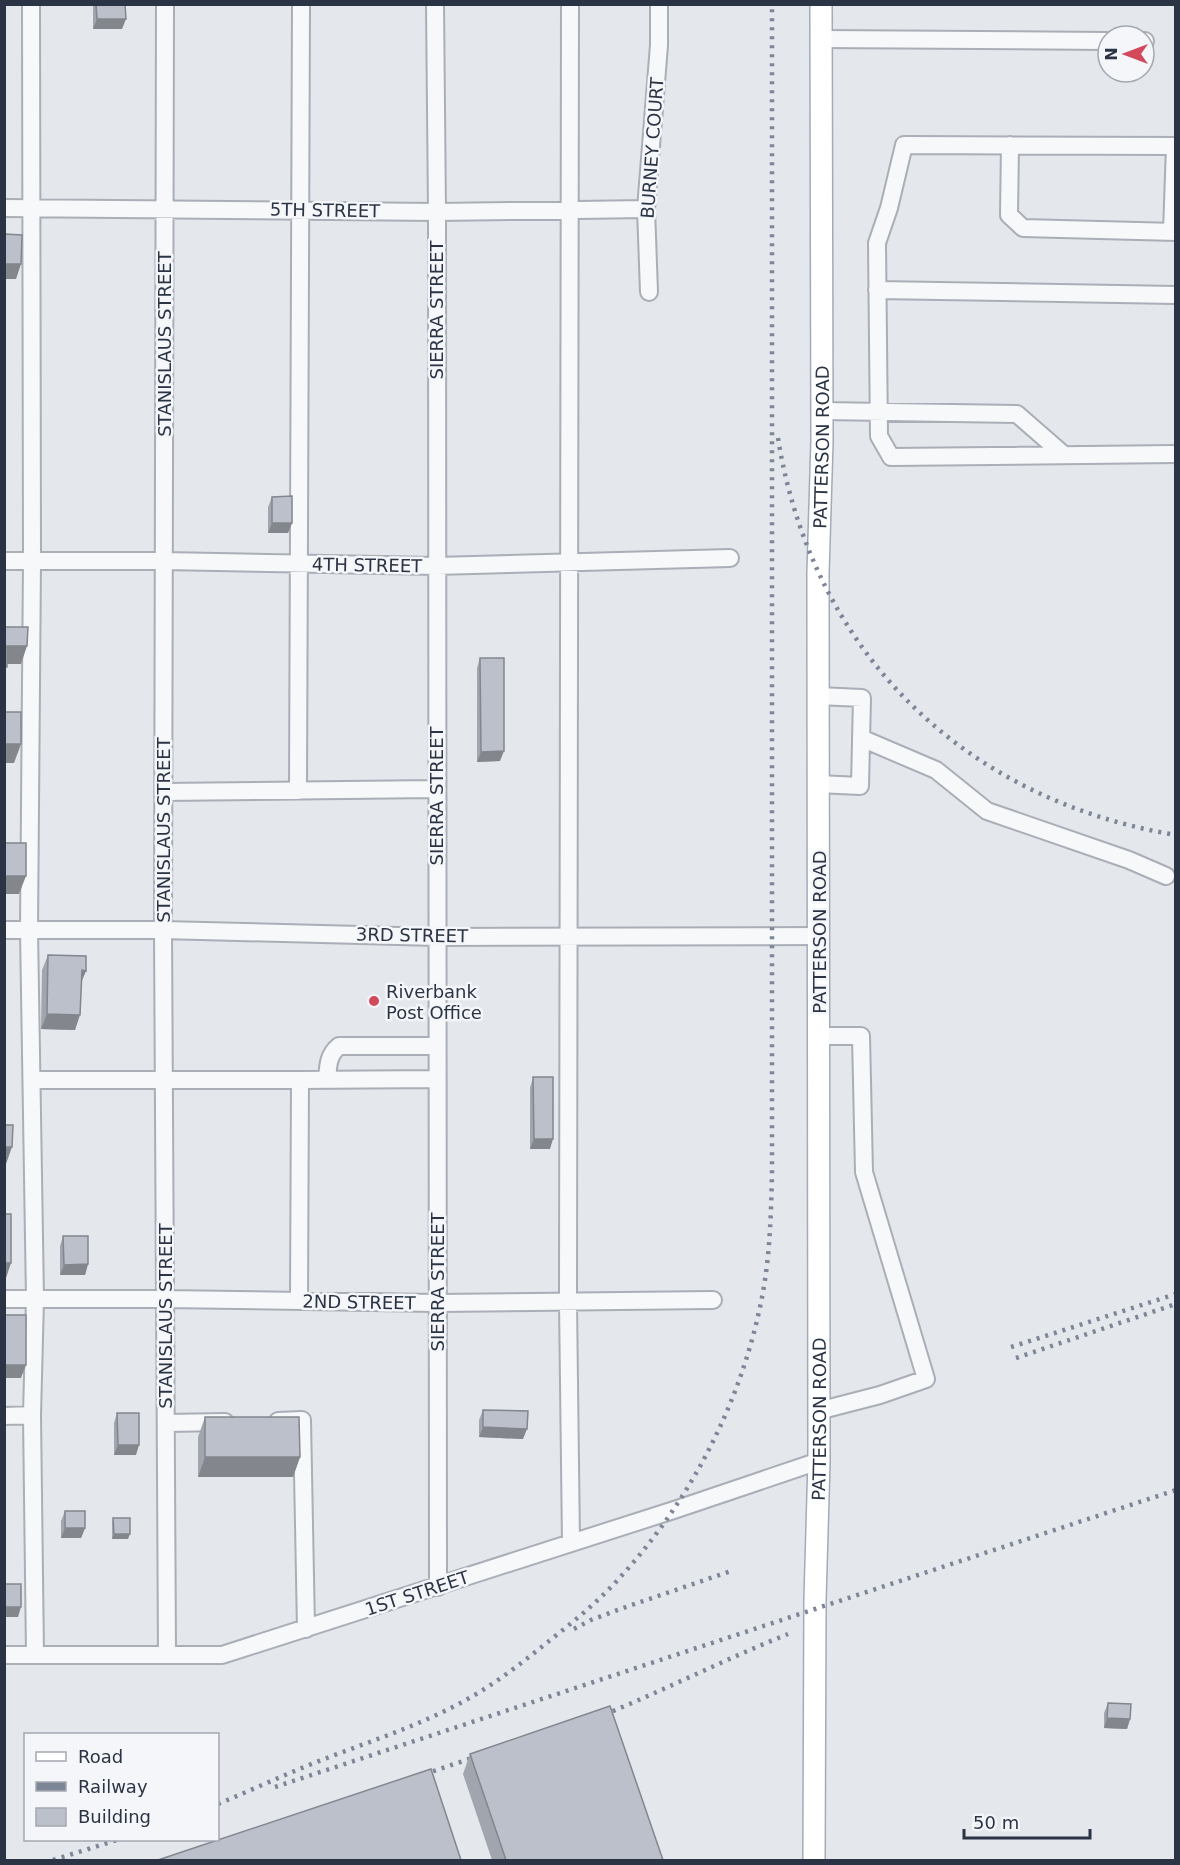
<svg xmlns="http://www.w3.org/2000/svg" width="1180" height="1865" font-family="'DejaVu Sans',sans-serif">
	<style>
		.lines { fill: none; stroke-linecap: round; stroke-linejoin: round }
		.minor-casing { stroke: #a9aeb7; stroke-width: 20 }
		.major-casing { stroke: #a3abb8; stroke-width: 24 }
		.minor { stroke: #f7f8fa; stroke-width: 16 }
		.major { stroke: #fff; stroke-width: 21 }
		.rail { stroke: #7d8696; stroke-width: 4.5; stroke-dasharray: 3 6; stroke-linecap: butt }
		.wall { fill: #a1a5ae }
		.shaded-wall { fill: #83868d }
		.building { fill: #bbc0ca; stroke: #83868d; stroke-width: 1.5 }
		.poi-dot { fill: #d1495b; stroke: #f4f6f9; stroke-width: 2 }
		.labels { text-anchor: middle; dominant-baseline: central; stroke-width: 5; stroke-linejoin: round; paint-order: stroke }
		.street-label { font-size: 18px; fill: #2b3445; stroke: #f4f6f9 }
		.poi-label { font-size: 18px; fill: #2b3445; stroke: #f4f6f9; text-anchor: start }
	</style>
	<rect width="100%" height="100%" fill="#e4e7ec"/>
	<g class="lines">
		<defs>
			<path id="minor" d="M31 4 32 561 29 930 35 1299 32 1415
				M165 4 163 930 167 1655
				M435 4 437 212 438 1587
				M570 4 568 1302 571 1543
				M821 39 1108 41
				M1144 41H1145
				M1010 145 1009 215 1023 228 1176 232
				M1176 146 904 145 889 208 877 243 879 436 891 457 1176 454
				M4 208 437 212 646 209
				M1172 232 1175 146
				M877 290 1176 295
				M649 292 646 209 659 45V4
				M822 411 1017 414 1064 455
				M4 561H164L436 566 730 558
				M818 696 862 698 860 786 818 784
				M861 738 936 770 987 811 1129 860 1166 876
				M298 791 301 4
				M163 792 436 789
				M4 930H163L437 937 819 936
				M32 1080H300L299 1301
				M300 1080 437 1079
				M327 1080C328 1066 328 1055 339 1046H437
				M4 1299H165L437 1303 713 1300
				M818 1411 880 1395 926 1379 864 1172 861 1036H819
				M4 1416 32 1415 35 1655
				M278 1421 302 1420 306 1629
				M166 1423 225 1422
				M4 1655H222L674 1510 819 1461"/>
			<g id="major">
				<path id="s1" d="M814 1860 815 1600 819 1461 818 573 822 441 821 4"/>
			</g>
		</defs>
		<use href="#minor" class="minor-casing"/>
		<use href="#major" class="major-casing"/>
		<use href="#minor" class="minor"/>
		<use href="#major" class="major"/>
		<path class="rail" d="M778 438C812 651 963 800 1176 835
			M1011 1347 1176 1294
			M1016 1358 1176 1304
			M574 1629 591 1620 623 1608 734 1570
			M596 1718C661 1692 723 1660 788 1634
			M416 1777 484 1754
			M275 1787 1176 1490
			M218 1804C254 1789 290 1772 327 1758 379 1738 430 1722 478 1693 501 1679 523 1662 544 1645 568 1626 592 1607 613 1585 689 1505 743 1401 763 1292 770 1253 771 1214 772 1174V4
			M53 1860 117 1840"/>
	</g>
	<path class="wall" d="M93 4H125L122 29H93Z
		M272 497 292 523 288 533H268V507Z
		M480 658 500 761 477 762V668Z
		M48 955 86 971 81 982 75 1030 41 1029 42 970Z
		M533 1077 550 1149H530V1088Z
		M63 1236 88 1264 85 1275H60V1246Z
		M483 1410 523 1439 479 1437V1420Z
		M117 1413 136 1455H114V1423Z
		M205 1417 300 1457 293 1477H198V1437Z
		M65 1511 85 1528 81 1538H61V1521Z
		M113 1518 128 1539H112V1523Z
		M1108 1703 1130 1719 1127 1729 1104 1728V1713Z
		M470 1754 663 1860H492L463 1774Z"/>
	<path class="shaded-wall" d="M97 19H126L122 29H93Z
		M4 264H21L16 279H4Z
		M272 523H292L288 533H268Z
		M7 646H27L21 664H4Z
		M4 744H21L14 763H4Z
		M504 751 500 761 477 762 481 752Z
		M4 876H26L19 894H4Z
		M82 970 86 971 80 985Z
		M47 1014 80 1015 75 1030 41 1029Z
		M534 1139H553L550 1149H530Z
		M4 1147H12L5 1167H4Z
		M4 1263H11L6 1278H4Z
		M88 1264 85 1275H60L64 1265Z
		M4 1365H26L21 1378H4Z
		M483 1427 527 1429 523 1439 479 1437Z
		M118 1445H139L136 1455H114Z
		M205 1457H300L293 1477H198Z
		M65 1528H85L81 1538H61Z
		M114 1534H130L128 1539H112Z
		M4 1607H21L18 1617H4Z
		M1107 1718 1130 1719 1127 1729 1104 1728Z"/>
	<path class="building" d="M96 4H125L126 19H97Z
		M4 234 22 235 21 264H4Z
		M292 496V523H272V497Z
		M4 627H28L27 646H7V667H4Z
		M480 658H504V751L481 752Z
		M4 712H21V744H4Z
		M4 843H26V876H4Z
		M48 955 86 956V971L82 970 80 1015 47 1014Z
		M533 1077H553V1139H534Z
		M4 1125H13L12 1147H4Z
		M4 1214H11V1263H4Z
		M63 1236H88V1264L64 1265Z
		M4 1315H26V1365H4Z
		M483 1410 528 1411 527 1429 483 1427Z
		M117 1413H139V1445H118Z
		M205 1417H299L300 1457H205Z
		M65 1511H85V1528H65Z
		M113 1518H130V1534H114Z
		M4 1584H21V1607H4Z
		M1108 1703 1131 1704 1130 1719 1107 1718Z
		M610 1706 663 1860H506L470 1754Z
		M431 1769 461 1860H158Z"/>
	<circle class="poi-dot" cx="374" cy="1001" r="6"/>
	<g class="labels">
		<g class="street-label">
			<text transform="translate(652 148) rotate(-86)">BURNEY COURT</text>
			<text transform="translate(325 210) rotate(1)">5TH STREET</text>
			<text transform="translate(436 310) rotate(-90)">SIERRA STREET</text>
			<text transform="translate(164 344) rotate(-90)">STANISLAUS STREET</text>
			<text stroke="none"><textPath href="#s1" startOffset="1413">PATTERSON ROAD</textPath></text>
			<text transform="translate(367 565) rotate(1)">4TH STREET</text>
			<text transform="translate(436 796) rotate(-90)">SIERRA STREET</text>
			<text transform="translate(163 830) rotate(-90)">STANISLAUS STREET</text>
			<text transform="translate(819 932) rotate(-90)">PATTERSON ROAD</text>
			<text transform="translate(412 935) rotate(1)">3RD STREET</text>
			<text transform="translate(437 1282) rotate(-90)">SIERRA STREET</text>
			<text transform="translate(359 1302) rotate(1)">2ND STREET</text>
			<text transform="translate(165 1316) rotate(-90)">STANISLAUS STREET</text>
			<text stroke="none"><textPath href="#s1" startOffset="441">PATTERSON ROAD</textPath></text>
			<text transform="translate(417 1593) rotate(-18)">1ST STREET</text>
		</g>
		<g class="poi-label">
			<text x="386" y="991">Riverbank<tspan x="386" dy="21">Post Office</tspan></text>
		</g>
	</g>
	<rect width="1180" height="1865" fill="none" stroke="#2b3445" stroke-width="12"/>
	<rect x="24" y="1733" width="195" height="108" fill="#f4f6f9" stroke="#a4a8b1" stroke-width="1.5"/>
	<rect x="36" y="1752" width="30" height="9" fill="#ffffff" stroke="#a4a8b1" stroke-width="1.5"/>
	<text x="78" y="1763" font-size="18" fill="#2b3445">Road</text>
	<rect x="36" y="1782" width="30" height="9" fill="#7d8696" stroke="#a4a8b1" stroke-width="1.5"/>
	<text x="78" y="1793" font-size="18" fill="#2b3445">Railway</text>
	<rect x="36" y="1808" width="30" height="18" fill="#bbc0ca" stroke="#a4a8b1" stroke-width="1.5"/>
	<text x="78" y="1823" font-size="18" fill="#2b3445">Building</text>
	<g transform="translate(1126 54) rotate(270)"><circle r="28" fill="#f4f6f9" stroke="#a4a8b1" stroke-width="1.5"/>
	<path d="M0-4.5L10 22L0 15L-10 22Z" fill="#d1495b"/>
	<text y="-9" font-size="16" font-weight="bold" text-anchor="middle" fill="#2b3445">N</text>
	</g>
	<path d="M964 1829v9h126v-9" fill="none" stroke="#2b3445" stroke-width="3"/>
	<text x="973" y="1829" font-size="18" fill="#2b3445" stroke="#f4f6f9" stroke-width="4.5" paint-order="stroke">50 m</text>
</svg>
